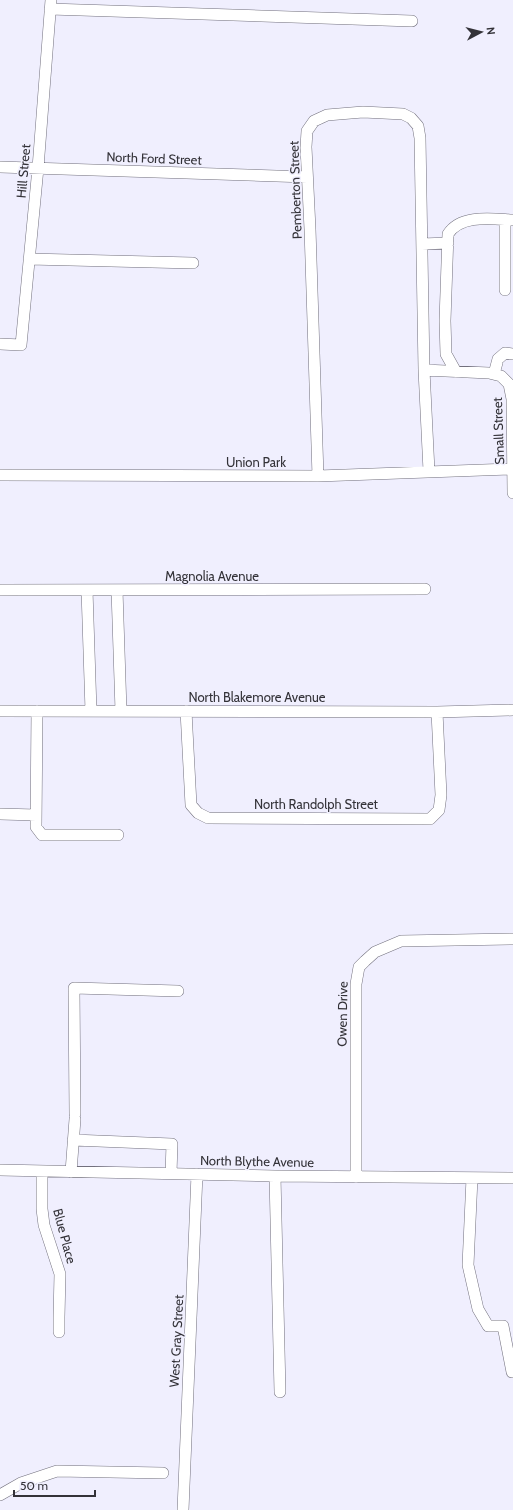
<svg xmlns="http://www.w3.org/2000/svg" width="513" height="1510" font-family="Cabin,sans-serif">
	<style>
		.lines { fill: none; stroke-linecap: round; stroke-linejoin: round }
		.minor-casing { stroke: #72707d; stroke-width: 12 }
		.minor { stroke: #fff; stroke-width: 11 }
		.labels { text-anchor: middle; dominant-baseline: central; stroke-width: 3; stroke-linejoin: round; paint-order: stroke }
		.street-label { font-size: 13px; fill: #333238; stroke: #f0effe }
	</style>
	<rect width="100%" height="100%" fill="#f0effe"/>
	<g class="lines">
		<defs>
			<path id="minor" d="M50 9 412 21
				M0 167 307 177
				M505 220V290
				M422 244 448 243
				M29 259 193 263
				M0 344 21 345 38 168 51 0
				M424 370 489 373 501 376 509 384 512 399 513 493
				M456 372 446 354 445 321 448 234C461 214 492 219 513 220
				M494 374 498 359 505 353 513 354
				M0 475 318 476 513 469
				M318 476 310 229 306 147 307 131 314 121 327 115 363 112 403 114 411 118 418 126 420 138 424 370 429 471
				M0 590 425 589
				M87 590 91 711
				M117 590 121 711
				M0 711 437 712 513 710
				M37 711 36 827 42 835H118
				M186 711 191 805 198 813 208 818 430 819 439 810 441 795 437 712
				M0 814 36 815
				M75 1114 74 988 178 991
				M73 1140 172 1144 171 1173
				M0 1170 275 1176 513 1178
				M42 1171V1209L44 1225 60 1274 59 1317V1332
				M71 1172 75 1119
				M275 1176 280 1392
				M356 1177V984L359 967 365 961 375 952 401 941 513 939
				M472 1178 468 1265 478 1309 488 1326H503L512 1372H513
				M0 1495 21 1483 57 1471 163 1473
				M183 1510 197 1174"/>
		</defs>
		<use href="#minor" class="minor-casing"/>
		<use href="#minor" class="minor"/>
	</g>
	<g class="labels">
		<g class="street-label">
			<text transform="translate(154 158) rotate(2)">North Ford Street</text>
			<text transform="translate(23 171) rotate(-85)">Hill Street</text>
			<text transform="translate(295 190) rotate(-92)">Pemberton Street</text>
			<text transform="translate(498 431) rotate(-92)">Small Street</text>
			<text x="256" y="462">Union Park</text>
			<text x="212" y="576">Magnolia Avenue</text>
			<text x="257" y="697">North Blakemore Avenue</text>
			<text x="316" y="804">North Randolph Street</text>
			<text transform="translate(342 1014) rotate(-89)">Owen Drive</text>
			<text transform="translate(257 1161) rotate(1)">North Blythe Avenue</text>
			<text transform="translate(65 1236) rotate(75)">Blue Place</text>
			<text transform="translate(176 1341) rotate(-87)">West Gray Street</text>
		</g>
	</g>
	<g transform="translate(481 32) rotate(83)" stroke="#f0effe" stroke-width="3" paint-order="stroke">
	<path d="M0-3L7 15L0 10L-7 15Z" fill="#333238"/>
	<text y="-6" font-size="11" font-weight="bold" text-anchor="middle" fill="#333238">N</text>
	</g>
	<path d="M14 1490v6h81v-6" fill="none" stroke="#333238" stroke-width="2"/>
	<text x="20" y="1490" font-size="12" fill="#333238" stroke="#f0effe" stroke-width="3" paint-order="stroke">50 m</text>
</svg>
